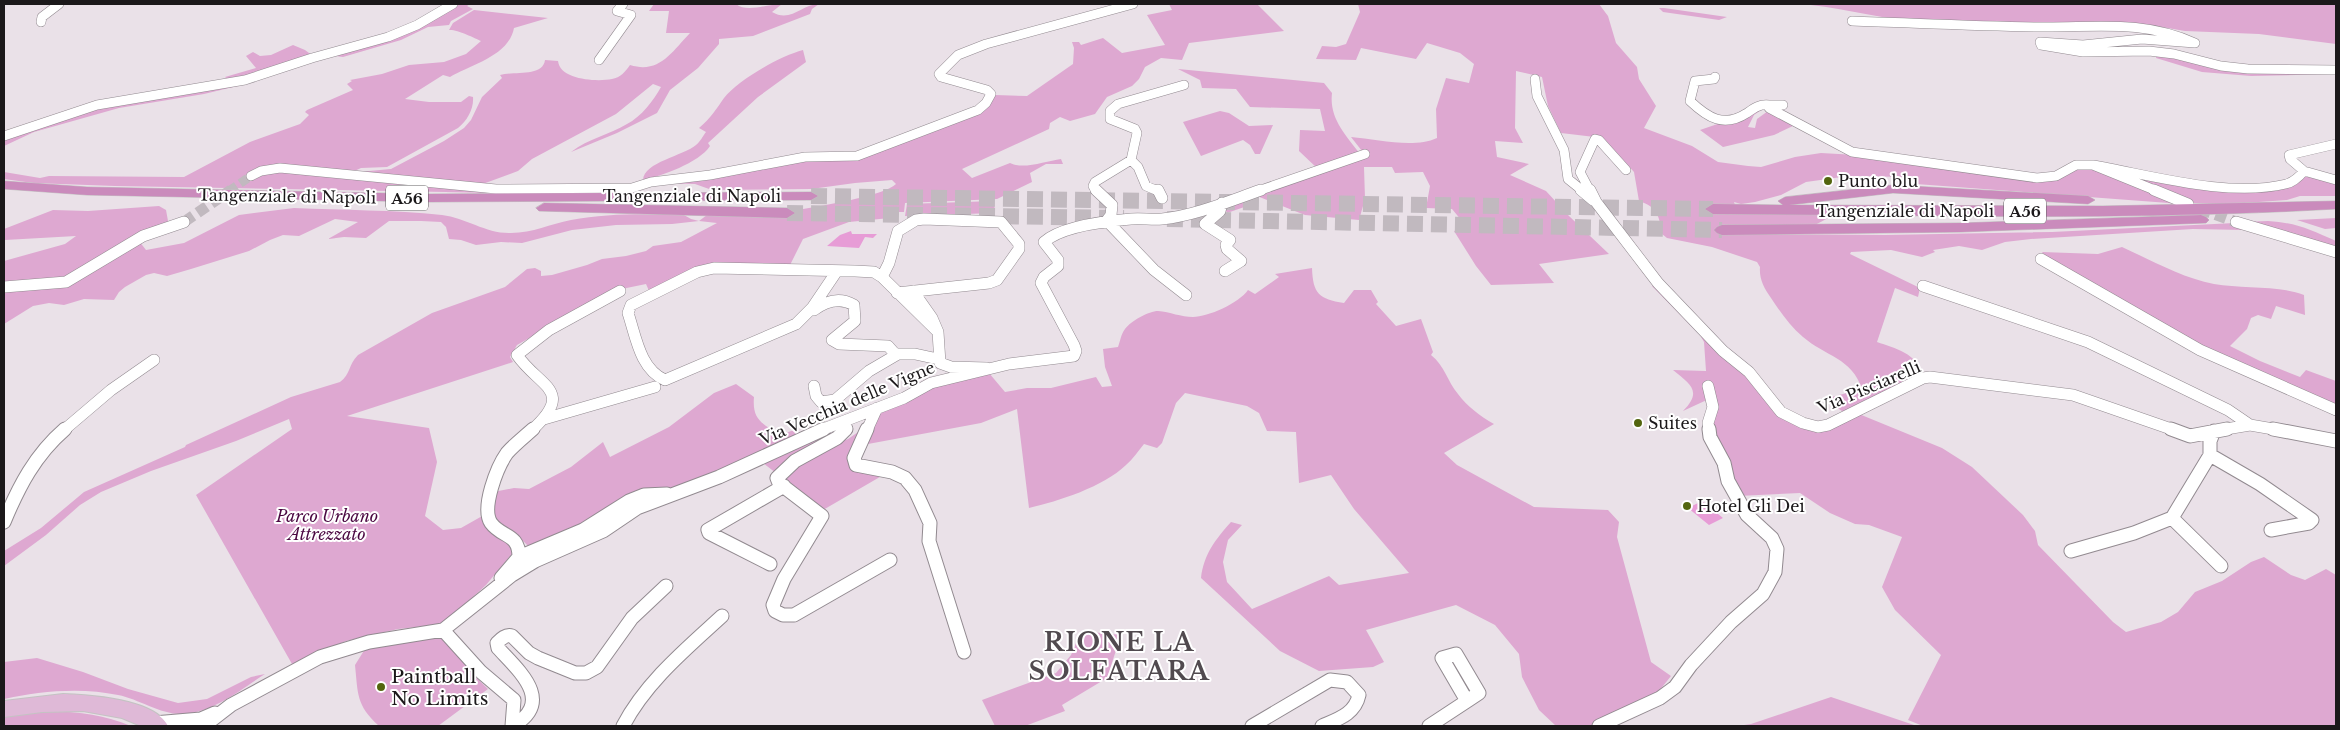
<svg xmlns="http://www.w3.org/2000/svg" width="2340" height="730" font-family="'Libre Baskerville',serif">
	<style>
		.green { fill: #dea8d1 }
		.water { fill: #e79cd6 }
		.lines { fill: none; stroke-linecap: round; stroke-linejoin: round }
		.minor-tunnel-far1 { stroke: #c1b9bf; stroke-width: 9; stroke-dasharray: 9 4.5; stroke-linecap: butt }
		.minor-tunnel { stroke: #c1b9bf; stroke-width: 11; stroke-dasharray: 11 5.5; stroke-linecap: butt }
		.highway-tunnel { stroke: #c1b9bf; stroke-width: 16; stroke-dasharray: 16 8; stroke-linecap: butt }
		.minor-far2-casing { stroke: #928a90; stroke-width: 10 }
		.minor-far1-casing { stroke: #928a90; stroke-width: 12 }
		.minor-casing { stroke: #928a90; stroke-width: 15 }
		.major-casing { stroke: #c4c3c3; stroke-width: 2 }
		.highway-casing { stroke: #c4c3c3; stroke-width: 1 }
		.minor-far2 { stroke: #fff; stroke-width: 9 }
		.minor-far1 { stroke: #fff; stroke-width: 11 }
		.minor { stroke: #fff; stroke-width: 13 }
		.major { fill: #dfb9d7; fill-rule: evenodd }
		.highway { fill: #ca8bbc; fill-rule: evenodd }
		.poi-dot { fill: #53650f; stroke: #fff; stroke-width: 2 }
		.labels { text-anchor: middle; dominant-baseline: central; stroke-width: 4; stroke-linejoin: round; paint-order: stroke }
		.shield { fill: #fff; stroke: #5f5d5f; stroke-width: 1 }
		.shield-label { font-size: 15px; font-weight: bold; fill: #1b181a }
		.poi-label { font-size: 16px; fill: #1b181a; stroke: #fff; text-anchor: start }
		.street-label { font-size: 16px; fill: #1b181a; stroke: #fff }
		.park-label { font-size: 16px; font-style: italic; fill: #4a0741; stroke: #fff }
		.near-poi-label { font-size: 19px; fill: #1b181a; stroke: #fff; text-anchor: start }
		.near-district-label { font-size: 25px; font-weight: bold; letter-spacing: 1px; fill: #514a4f; stroke: #fff }
	</style>
	<rect width="100%" height="100%" fill="#eae1e8"/>
	<path class="green" d="M460 4H470L467 6 473 9 451 21 449 25 428 27 401 40 343 57 328 55 443 14Z
		M654 4H736C747 13 767 4 782 4L772 12C791 23 802 4 819 4L812 9 810 14 753 36 719 39V44L698 68 670 90 657 113 617 133 571 152C589 138 609 135 627 124 641 117 654 100 661 87L653 84 616 114 532 159 518 171 480 185 358 172 391 169 444 141 464 128 471 120 482 97 502 78 500 75C514 71 543 77 545 60L558 61C560 80 597 82 612 79 620 78 626 71 630 65 659 74 671 53 690 33H666L669 11H649Z
		M1169 4H1257L1284 31 1189 43 1182 60 1161 58 1145 67 1139 79 1132 86 1107 97 1095 114 1070 121 1060 117 1050 123 1049 129 962 169 972 178 1010 163C1023 170 1046 161 1061 159L1063 164H1046L1030 173 1032 182 997 199 905 203 904 212H892L890 218 849 222 803 239 789 267 760 266 761 263H732L650 293 646 284 612 291 517 345 510 357 513 362 347 416 429 428 437 462 425 516 443 530 461 528 484 515 516 549 486 585 444 624 398 629 346 641 292 664 196 495 292 429 289 419 236 441 151 471 101 492 80 505 46 535 4 566V551L41 528 84 492 185 447 186 445 291 397 340 382C351 374 348 365 358 355L432 313 505 287 527 269 535 268 541 271V276L552 275 587 265 602 259 626 256 646 251 653 246 681 242 717 223 699 221 672 224 616 225 572 230 522 243 501 242 476 245 461 240 449 239 446 227 441 222 421 221H389L366 238 344 237 328 239 358 222 335 219 299 236 283 235 270 240 249 251 191 269 167 276 154 273 146 275 125 287 119 292 114 300 84 299 64 305 49 303 33 306 4 324V290L69 284 85 277 139 241 146 250 184 243 239 215 294 208C343 210 393 210 442 215 466 218 487 234 511 233 533 233 550 224 571 220 608 213 647 214 684 215L691 219 699 221 707 215 790 216 795 214 797 210C816 207 884 196 896 184L892 180 855 183 811 189 712 190 695 184 660 183 807 158 831 161 857 159 986 108 995 95 1027 96 1073 64 1074 48 1072 42H1079L1081 45 1103 38 1122 53 1165 45 1147 15 1172 10Z
		M1358 4H1599L1608 16 1616 43 1637 67 1639 79 1656 106 1644 128 1692 146 1718 162 1748 166 1761 167 1795 157 1821 153 1856 155 2036 180 2072 168 2090 164 2182 204 1916 184 1908 177 1849 176 1806 182 1781 195 1755 202 1741 204 1734 202 1735 205 1826 215 1830 217 1815 225 1806 226 1727 225 1738 234 1886 235 2052 232 2235 223 2336 256 2244 230 2193 229 2031 239 2005 242 1982 250 1959 246 1933 250 1935 252 1922 257 1891 250 1851 252 1850 254 1920 288 1918 297 1895 288 1877 342C1895 348 1917 354 1923 374L1896 385 1845 413 1824 399 1862 389C1852 358 1825 356 1803 337 1790 326 1781 313 1771 298 1764 288 1759 279 1760 267L1757 262 1712 247 1667 238 1662 234C1659 216 1658 207 1639 201L1634 172 1603 138 1561 133 1548 106 1542 77 1516 71 1515 128 1523 143 1495 141 1497 157 1529 164 1510 175 1546 191 1569 216 1609 254 1539 264 1554 283 1491 285 1476 266 1454 231 1467 227 1452 209 1426 208 1430 186 1423 172 1395 173 1392 167H1364L1365 199 1359 220 1305 215 1257 196 1250 200 1253 204 1227 213 1223 204 1362 151 1351 137C1377 139 1413 149 1437 138L1436 109 1446 78 1469 83 1474 64 1460 53 1427 43 1416 59 1361 48 1356 60 1316 59 1322 46 1336 47 1346 44 1360 12Z
		M1797 4H2336V44L2259 34 2185 31 2156 26 1907 21C1870 16 1834 6 1797 4Z
		M1659 8H1664L1727 17 1719 20 1663 12Z
		M474 10 548 18 514 28C509 56 470 65 450 77L443 75 405 99 429 102H461L469 96 473 97C474 109 467 121 458 128L387 167 361 168 350 173 281 166 264 173 278 170 501 193 115 186 33 183 4 179V172L40 178 49 176 184 177 250 142 300 124 309 115 305 112 307 110 353 90 347 84 352 81 350 80 382 74 409 65 444 62 466 54 481 41C475 38 456 29 449 30L453 23Z
		M293 45 305 50 313 56 264 73 227 79 225 77 256 68 246 56 253 52 260 56 271 55Z
		M803 50 806 62 758 97 708 143 710 146C699 163 661 176 643 180 644 162 683 156 696 145 700 142 703 136 706 132L699 128C710 119 717 108 724 98 738 80 780 56 803 50Z
		M2156 55 2336 74 2251 76 2202 72 2156 58Z
		M1178 69 1324 83 1332 93C1329 118 1345 134 1360 154L1318 169 1299 151 1300 130 1325 131 1320 109 1250 107 1236 89 1202 88 1200 80Z
		M250 83 204 94 119 108 34 132 4 146V140L85 111Z
		M1764 108 1754 115 1748 127 1755 128 1757 119 1768 111 1795 125 1774 135 1723 147 1700 130Z
		M1220 111 1229 113 1249 126 1273 125 1260 154H1255L1250 145 1243 140 1201 156 1183 122Z
		M2104 168 2262 190 2307 173 2336 181V196H2300L2287 200 2230 204 2191 203Z
		M994 201 995 213 905 216 907 204Z
		M159 206 166 210 168 221H180L65 278 4 285V261L65 244 76 236 5 240 4 229 53 210 88 211Z
		M2336 218V228L2325 229 2297 220Z
		M2268 221C2298 223 2310 230 2336 241V250L2242 222Z
		M2122 247C2151 260 2182 278 2214 284 2242 289 2279 285 2304 295L2305 315 2276 306 2271 319 2258 315 2251 318 2247 329 2230 346 2260 361 2300 377 2306 370 2336 381V408L2216 356 2048 260 2042 252 2098 254Z
		M1312 268C1313 294 1319 299 1344 303L1354 290H1371L1378 302 1376 304 1396 326 1421 319 1433 352 1431 355C1445 366 1447 381 1458 394 1467 406 1480 416 1494 424L1444 453 1457 465 1534 507 1608 510 1619 522 1617 537 1651 662 1671 676 1659 691 1590 726H1556L1539 710 1522 677 1519 654 1495 625 1456 605 1366 630 1384 662 1373 667 1319 671 1280 651 1201 578C1204 554 1215 540 1231 522L1242 525 1228 540 1223 562 1227 582 1252 609 1329 576 1339 585 1409 573 1354 509 1331 475 1299 483 1296 432 1267 431 1259 413 1247 406 1185 393 1176 403 1162 443 1157 448 1144 444C1138 451 1133 459 1126 465 1103 487 1059 501 1029 508L1017 409 981 423 868 444 860 450 874 415 929 388 989 373 1005 392 1027 388H1051L1096 377 1102 387 1112 386 1105 367 1103 349 1118 347C1120 342 1121 334 1125 329 1131 321 1149 311 1158 311 1170 312 1181 317 1193 317 1208 317 1239 303 1248 290L1255 294 1279 277 1275 274Z
		M1652 286H1658L1748 375 1777 410 1816 429 1859 414 1942 448 1972 467 2023 515 2035 531 2038 545 2113 622 2126 632 2161 622 2178 612 2195 592 2222 581 2251 562 2264 557 2291 575 2305 580 2326 569 2336 575V726H1923L1908 720 1941 655 1895 610 1882 587 1902 537 1869 525 1855 524 1830 513 1800 493 1738 496 1729 463 1715 440 1711 398 1683 411C1703 391 1690 384 1673 370L1706 371 1704 342 1700 335Z
		M736 384 754 397C752 420 762 423 780 435L794 430 797 437 776 449 529 547C518 534 503 527 490 516L493 492 514 488 529 489 571 467 603 442 610 457 669 427 714 393Z
		M864 428 851 456 885 474 823 510 781 476 810 454 848 439Z
		M830 433H834L776 473 763 463Z
		M1081 631 1121 635 1107 678 1062 705 1065 711 1025 726H995L982 700 1056 673 1071 655Z
		M437 638H442C458 655 471 673 488 689L438 726H379C356 705 358 694 355 665L365 649Z
		M37 658 83 672 128 689 178 703 207 699 251 677 265 674C240 690 214 712 183 714 161 715 139 699 118 695 82 687 39 691 4 699V662Z
		M1831 697 1917 726H1737L1751 724Z
		M51 711C80 712 105 715 131 726H4V717Z"/>
	<path class="water" d="M851 231 852 234H877L873 238 865 237 859 248 827 246 840 235Z
		M1702 501 1723 518 1709 525 1688 508Z"/>
	<g class="lines">
		<path class="minor-tunnel-far1" d="M229 191 251 176"/>
		<path class="minor-tunnel" d="M2200 209 2236 222
			M184 222 231 190"/>
		<path class="highway-tunnel" d="M811 196 1713 209
			M787 213 1124 218
			M1167 219 1722 230"/>
		<defs>
			<path id="minor-far2" d="M1852 21C1914 23 1976 26 2038 27 2095 28 2141 19 2195 43L2142 39 2083 45 2040 42 2041 45 2083 52 2149 51 2174 54 2221 66 2248 69 2336 70
				M41 22 42 17 59 4
				M599 60 631 15 617 11 623 4
				M1715 77 1714 79 1695 81 1690 101C1708 118 1724 128 1747 113 1754 108 1759 104 1769 105
				M1535 79 1537 96 1564 150 1568 179 1583 191
				M1783 105H1769V108L1852 152 2037 178 2056 176 2076 165H2093
				M4 136 97 105 245 80 312 58 388 37 417 25 453 4
				M1131 160 1138 167 1146 186 1158 191
				M2304 171 2290 159 2289 155 2336 144
				M251 176 261 171 280 168 496 189 632 188 651 182 710 175 805 157 857 156 978 110 986 103 991 94 987 90 941 77 939 74 958 55 986 44 1133 4
				M1096 191 1093 186 1095 182 1131 160 1137 133 1135 129 1110 119V111L1118 104 1184 85
				M1258 191 1365 154
				M1590 191 1580 172 1595 139 1599 140 1626 170
				M2157 191 2093 165C2151 175 2228 198 2286 184 2294 182 2299 177 2304 171L2336 180"/>
			<path id="minor-far1" d="M1096 190 1112 205 1111 215 1105 223
				M1158 190 1162 198
				M1581 190 1593 200
				M1590 190 1596 202 1658 283 1723 351 1749 372 1781 412 1803 423 1818 427 1828 425 1923 378 1930 377 2073 395 2174 430
				M2154 190 2188 204
				M1222 203 1220 211 1205 224 1230 240 1226 245 1227 249 1241 261 1225 271
				M2236 222 2336 252
				M1109 223 1154 270 1186 295
				M2041 259 2200 350 2336 410
				M837 271 812 308 796 324 665 380C640 369 636 337 628 313L631 305 697 272 714 268 855 271 874 272 882 277 938 332
				M882 277 889 263 898 231 916 220 924 219 1001 222 1019 244V249L997 280 989 283 897 293
				M1923 286 2088 342 2228 410 2250 425
				M4 287 66 282 143 236 184 222
				M913 291 932 318 938 332 940 363 951 367 987 368
				M814 310C826 301 840 297 854 305L855 321 832 340 839 344 888 346 896 355
				M814 386 816 396 821 402 835 400 869 371 898 354H915L938 359
				M1708 386 1713 407 1708 423 1709 430
				M544 419 655 387
				M846 421V430
				M64 430 111 390 154 360
				M532 430C576 390 539 387 517 355L549 330 620 291
				M821 430 904 398 931 383 1009 364 1074 356 1076 351 1074 345 1041 283 1044 277 1058 266V260L1044 242C1062 226 1107 221 1131 219 1142 218 1152 220 1162 219 1197 215 1229 201 1261 190
				M867 430 877 408
				M2220 430 2250 425 2279 430"/>
			<path id="minor" d="M846 429 837 438 795 461 777 478 779 483 822 516 784 579 773 605 775 611 783 615H794L890 560
				M867 429 854 458 856 465 892 472 905 478 915 490 930 523 929 541 964 652
				M2171 429 2190 436 2227 429
				M2273 429 2336 441
				M2210 455 2260 484 2312 520 2309 523 2271 530
				M2172 518 2221 566
				M4 522C19 486 35 455 65 429
				M2071 551 2134 533 2172 518 2210 455V441L2214 431
				M519 557C519 533 502 538 491 523 481 508 497 467 507 453 515 444 524 437 533 429
				M770 564 709 533 708 530 784 486
				M501 578 519 557 583 530 629 501 644 495 667 494
				M443 630 512 575 535 561 603 531 637 508 719 477 824 429
				M1456 654 1479 693 1467 701 1442 658Z
				M154 723 201 719 215 713
				M204 726 231 705 320 657 369 642 443 630 481 672 514 700 512 726
				M513 726C555 701 519 671 498 648L497 643C501 639 506 634 512 636L529 653 538 658 575 673H586L597 667 632 618 666 586
				M623 726C646 682 686 649 722 616
				M1252 726 1330 680 1347 682 1359 695C1355 714 1338 719 1322 726
				M1429 726 1467 701
				M1599 726 1660 698 1675 687 1691 665 1731 622 1763 594 1775 572 1777 549 1772 538 1747 515 1728 481 1724 463 1710 437 1709 429"/>
			<path id="major" d="M63 694C89 695 155 699 168 726H141L122 718 83 711 42 712 4 717V701Z"/>
			<path id="highway" d="M4 181 87 187 429 194 811 192 818 196 811 200 429 202 87 195 4 189Z
				M1893 185 2088 196 2095 200 2088 204 1893 193 1789 205 2103 206 2336 201V209C2129 221 1921 215 1713 214L1705 209 1713 204 1783 205 1778 201 1785 197Z
				M544 203 787 208 795 213 787 218 539 211 536 208Z
				M2201 215 2206 217 2209 220 2206 223 1961 232 1722 235 1717 233 1714 230 1717 227 1722 225 1961 223Z"/>
		</defs>
		<use href="#minor-far2" class="minor-far2-casing"/>
		<use href="#minor-far1" class="minor-far1-casing"/>
		<use href="#minor" class="minor-casing"/>
		<use href="#major" class="major-casing"/>
		<use href="#highway" class="highway-casing"/>
		<use href="#minor-far2" class="minor-far2"/>
		<use href="#minor-far1" class="minor-far1"/>
		<use href="#minor" class="minor"/>
		<use href="#major" class="major"/>
		<use href="#highway" class="highway"/>
	</g>
	<g class="poi-dot">
		<circle cx="1828" cy="181" r="5"/>
		<circle cx="1638" cy="423" r="5"/>
		<circle cx="1687" cy="506" r="5"/>
		<circle cx="381" cy="687" r="5"/>
	</g>
	<g class="labels">
		<g class="shield">
			<rect x="386" y="185.5" width="42" height="25" rx="4"/>
			<rect x="2004" y="198.5" width="42" height="25" rx="4"/>
		</g>
		<g class="shield-label">
			<text x="407" y="198">A56</text>
			<text x="2025" y="211">A56</text>
		</g>
		<g class="poi-label">
			<text x="1838" y="181">Punto blu</text>
			<text x="1648" y="423">Suites</text>
			<text x="1697" y="506">Hotel Gli Dei</text>
		</g>
		<g class="street-label">
			<text transform="translate(287 196) rotate(1)">Tangenziale di Napoli</text>
			<text x="692" y="196">Tangenziale di Napoli</text>
			<text x="1905" y="211">Tangenziale di Napoli</text>
			<text transform="translate(1869 387) rotate(-23)">Via Pisciarelli</text>
			<text transform="translate(847 403) rotate(-23)">Via Vecchia delle Vigne</text>
		</g>
		<g class="park-label">
			<text x="327" y="516">Parco Urbano<tspan x="327" dy="18">Attrezzato</tspan></text>
		</g>
		<g class="near-poi-label">
			<text x="391" y="676">Paintball<tspan x="391" dy="22">No Limits</tspan></text>
		</g>
		<g class="near-district-label">
			<text x="1119" y="642">RIONE LA<tspan x="1119" dy="29">SOLFATARA</tspan></text>
		</g>
	</g>
	<rect width="2340" height="730" fill="none" stroke="#1b181a" stroke-width="10"/>
</svg>
